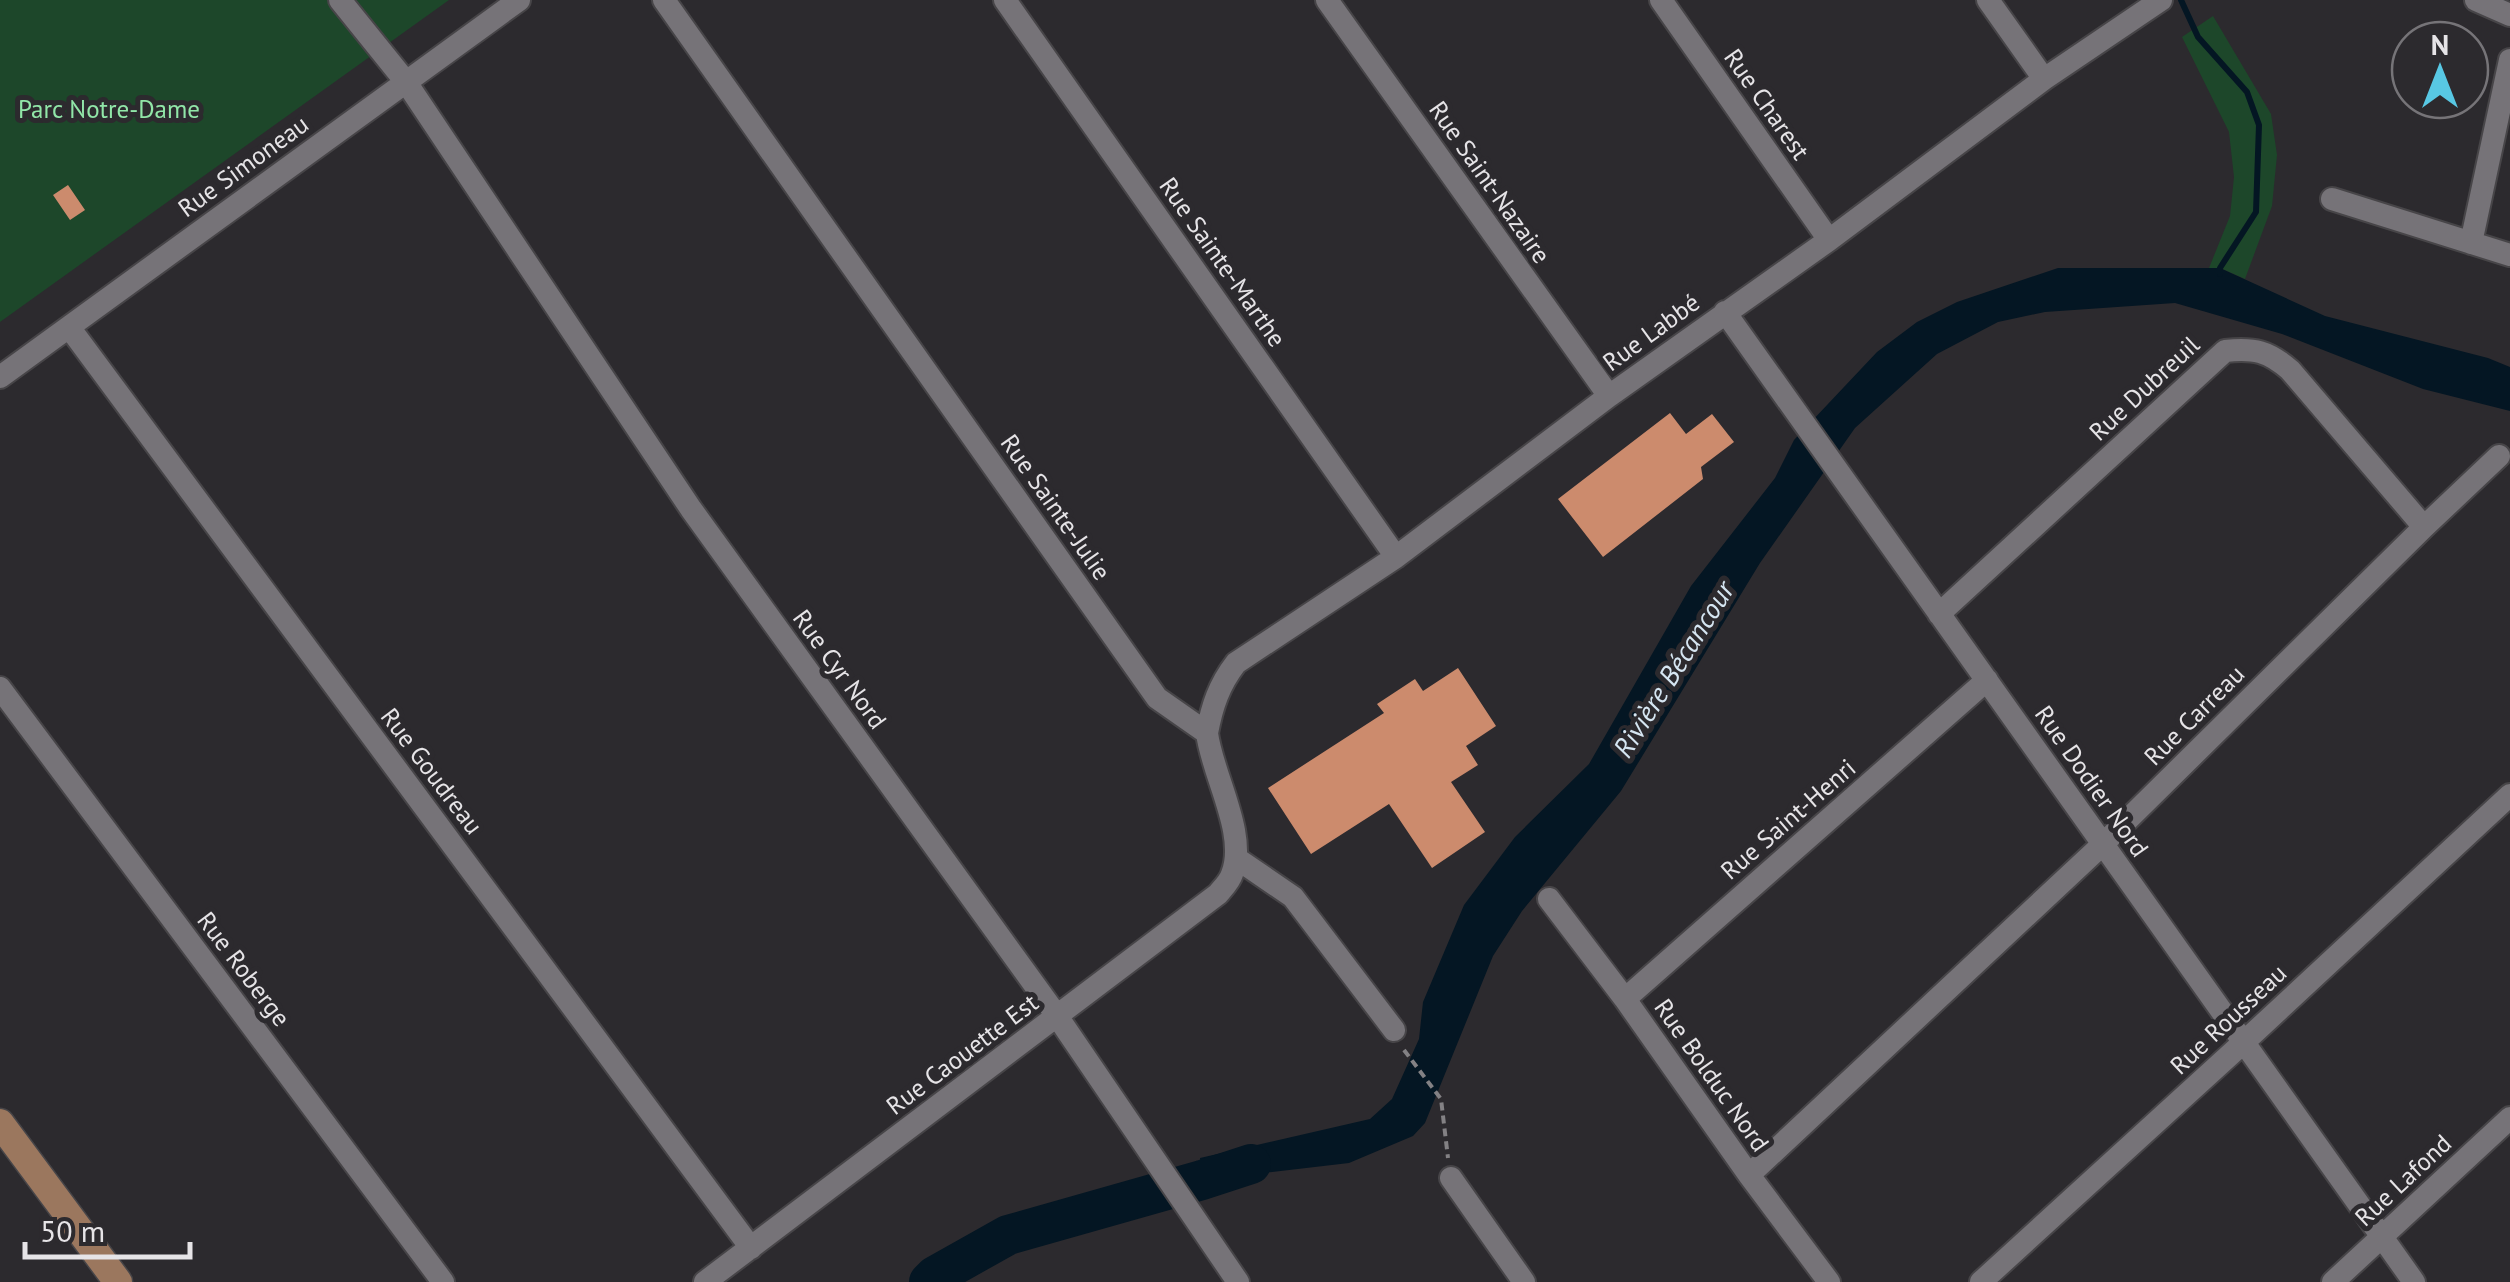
<svg xmlns="http://www.w3.org/2000/svg" width="2510" height="1282" font-family="'PT Sans',sans-serif">
	<style>
		.green { fill: #1d472a }
		.water { fill: #041623 }
		.lines { fill: none; stroke-linecap: round; stroke-linejoin: round }
		.stream { stroke: #041623; stroke-width: 6 }
		.river { stroke: #041623; stroke-width: 40 }
		.building { fill: #cc8b6d }
		.minor-casing { stroke: #474548; stroke-width: 26 }
		.major-casing { stroke: #474548; stroke-width: 31 }
		.path { stroke: #838184; stroke-width: 4; stroke-dasharray: 8 5; stroke-linecap: butt }
		.minor { stroke: #767378; stroke-width: 22 }
		.major { stroke: #9b775e; stroke-width: 28 }
		.labels { text-anchor: middle; dominant-baseline: central; stroke-width: 10; stroke-linejoin: round; paint-order: stroke }
		.street-label { font-size: 25px; fill: #e6e4e7; stroke: #2c2a2e }
		.park-label { font-size: 25px; fill: #91e6a8; stroke: #2c2a2e }
		.water-label { font-size: 28px; font-style: italic; fill: #d6e6f2; stroke: #2c2a2e }
	</style>
	<rect width="100%" height="100%" fill="#2c2a2e"/>
	<path class="green" d="M0 0H449L0 322Z
		M2213 16 2271 114 2277 155 2272 206 2245 279 2220 268H2209L2230 216 2234 177 2229 132 2182 37Z"/>
	<path class="water" d="M2058 268H2220L2325 316 2488 358 2510 367V411L2423 389 2282 334 2175 303 2045 312 1998 322 1937 354 1855 428 1760 563 1621 791 1522 911 1493 956 1425 1123 1413 1136 1349 1163 1202 1180 1200 1158 1370 1119 1392 1099 1419 1039 1423 1002 1464 905 1515 837 1589 764 1691 586 1775 478 1794 440 1877 352 1917 322 1957 302Z"/>
	<g class="lines">
		<path class="stream" d="M2181 0 2198 37 2247 92 2259 125 2256 212 2220 268V274"/>
		<path class="river" d="M929 1282 935 1276 1008 1235 1202 1180 1251 1164"/>
	</g>
	<path class="building" d="M68 185 85 210 70 220 53 195Z
		M1670 413 1686 434 1712 414 1734 442 1701 467 1703 479 1603 557 1558 499Z
		M1458 668 1496 726 1466 746 1478 765 1451 782 1485 832 1432 868 1389 804 1311 854 1268 788 1384 713 1377 704 1415 679 1423 691Z"/>
	<g class="lines">
		<defs>
			<path id="minor" d="M340 0 406 82 691 509 1057 1016 1238 1282
				M664 0 1157 698 1207 733C1212 775 1248 834 1232 874 1230 881 1223 888 1218 894L705 1282
				M1005 0 1396 557
				M1327 0 1609 396
				M1661 0 1829 240
				M1988 0 2044 79
				M2476 0 2510 15
				M2332 199 2510 255
				M2471 243 2510 60
				M1725 312 2414 1282
				M69 327 751 1248
				M0 377 519 0
				M1939 614 2225 351C2255 348 2268 351 2290 370L2424 527
				M0 688 443 1282
				M1207 733C1212 706 1219 685 1236 663L1396 557 1609 396 1829 240 2044 79 2161 0
				M1236 858 1293 897 1394 1030
				M1549 899 1625 999 1749 1175 1829 1282
				M1625 999 1987 680
				M1749 1175 2103 844 2424 527 2499 456
				M1451 1178 1524 1282
				M1981 1282 2244 1042 2510 795
				M2333 1282 2510 1118"/>
			<path id="major" d="M0 1123 118 1282"/>
		</defs>
		<use href="#minor" class="minor-casing"/>
		<use href="#major" class="major-casing"/>
		<path class="path" d="M1404 1050 1441 1099 1448 1158"/>
		<use href="#minor" class="minor"/>
		<use href="#major" class="major"/>
	</g>
	<g class="labels">
		<g class="street-label">
			<text transform="translate(1767 104) rotate(55)">Rue Charest</text>
			<text transform="translate(243 166) rotate(-36)">Rue Simoneau</text>
			<text transform="translate(1490 182) rotate(55)">Rue Saint-Nazaire</text>
			<text transform="translate(1223 262) rotate(55)">Rue Sainte-Marthe</text>
			<text transform="translate(1651 332) rotate(-36)">Rue Labbé</text>
			<text transform="translate(2144 388) rotate(-43)">Rue Dubreuil</text>
			<text transform="translate(1056 507) rotate(55)">Rue Sainte-Julie</text>
			<text transform="translate(840 669) rotate(54)">Rue Cyr Nord</text>
			<text transform="translate(2194 715) rotate(-45)">Rue Carreau</text>
			<text transform="translate(432 771) rotate(53)">Rue Goudreau</text>
			<text transform="translate(2092 781) rotate(55)">Rue Dodier Nord</text>
			<text transform="translate(1788 819) rotate(-41)">Rue Saint-Henri</text>
			<text transform="translate(244 969) rotate(53)">Rue Roberge</text>
			<text transform="translate(2228 1019) rotate(-43)">Rue Rousseau</text>
			<text transform="translate(962 1054) rotate(-37)">Rue Caouette Est</text>
			<text transform="translate(1712 1075) rotate(55)">Rue Bolduc Nord</text>
			<text transform="translate(2403 1180) rotate(-43)">Rue Lafond</text>
		</g>
		<g class="park-label">
			<text x="109" y="109">Parc Notre-Dame</text>
		</g>
		<g class="water-label">
			<text transform="translate(1673 669) rotate(-58)">Rivière Bécancour</text>
		</g>
	</g>
	<g transform="translate(2440 70)"><circle r="48" fill="#2c2a2e" stroke="#767478" stroke-width="2.5"/>
	<path d="M0-8L18 38L0 25L-18 38Z" fill="#58c8e4"/>
	<text y="-15" font-size="28" font-weight="bold" text-anchor="middle" fill="#e6e4e7">N</text>
	</g>
	<path d="M25 1242v15h165v-15" fill="none" stroke="#e6e4e7" stroke-width="5"/>
	<text x="40" y="1242" font-size="30" fill="#e6e4e7" stroke="#2c2a2e" stroke-width="8" paint-order="stroke">50 m</text>
</svg>
